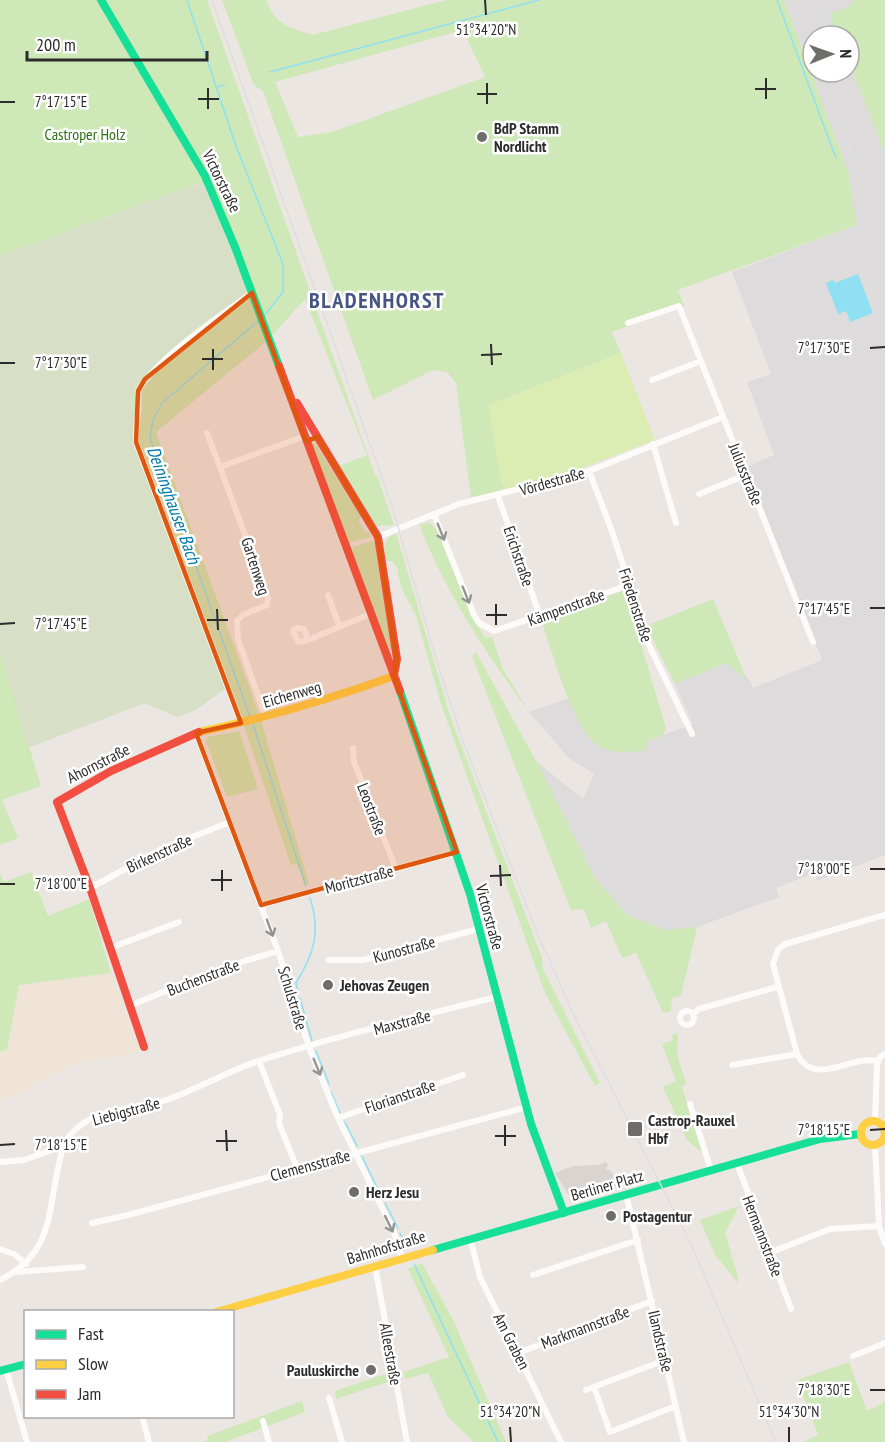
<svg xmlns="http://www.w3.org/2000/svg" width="885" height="1442" font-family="'PT Sans Narrow',sans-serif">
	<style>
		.industrial { fill: #dedbdd }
		.education { fill: #efe4d5 }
		.green { fill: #cee8b7; fill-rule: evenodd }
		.cemetery { fill: #d8dfc7 }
		.pitch { fill: #dcedb4 }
		.plaza { fill: #d9d4d0 }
		.water { fill: #8fe0f2 }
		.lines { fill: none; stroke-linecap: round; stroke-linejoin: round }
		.stream { stroke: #8fe0f2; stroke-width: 1.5 }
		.street { stroke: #fcfbfa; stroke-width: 6 }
		.fast { stroke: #16e098; stroke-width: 8 }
		.slow { stroke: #ffcf43; stroke-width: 8 }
		.jam { stroke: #f24e42; stroke-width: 8 }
		.rail { stroke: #dedee0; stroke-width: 1.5 }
		.oneway { stroke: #949493 }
		.marked { fill: #df570e; fill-opacity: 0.2; stroke: #df570e; stroke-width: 4.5; stroke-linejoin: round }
		.ticks { fill: none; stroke: #2c2c2c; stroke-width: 2 }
		.poi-dot { fill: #6f6d6b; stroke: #fff; stroke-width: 2 }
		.labels { text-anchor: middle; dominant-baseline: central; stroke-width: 5; stroke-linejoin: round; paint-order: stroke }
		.poi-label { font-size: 16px; font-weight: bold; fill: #2c2c2c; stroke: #fff; text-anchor: start }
		.park-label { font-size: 16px; fill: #2d7113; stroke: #fff }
		.street-label { font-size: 16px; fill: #2c2c2c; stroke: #fff }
		.water-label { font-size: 18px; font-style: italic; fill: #007cab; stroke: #fff }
		.district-label { font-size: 22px; font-weight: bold; letter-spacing: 1.5px; fill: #475582; stroke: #fff }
		.ticks-label { font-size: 15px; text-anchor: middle; fill: #2c2c2c; stroke: #fff; stroke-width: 5; stroke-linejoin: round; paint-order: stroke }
	</style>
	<rect width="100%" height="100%" fill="#ebe6e1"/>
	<path class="industrial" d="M784 0H854L848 7 830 14 838 36H813V72H849V63L885 153V855L817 881 814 873 776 888 779 897 697 927 666 930 628 916 595 878 536 761 583 799 594 774 569 758 529 712 569 698 584 730 647 741 693 724 675 684 726 662 749 679 753 688 822 660 747 467 774 455 747 382 771 374 732 272 857 225 849 174Z"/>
	<path class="education" d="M111 973 140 1052 77 1063 32 1085V1088L0 1101V1052L7 1049 19 985Z"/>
	<path class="green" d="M0 0H207L375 475 378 478 394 525 376 526 339 466 367 455 305 299 268 340 156 432 260 717 309 884 305 886 297 864 291 865 231 687 225 689 133 437 134 392 142 376 200 326 247 293 205 181 0 256Z
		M222 0H266C275 24 289 28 313 35L446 0H784L849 174 857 225 678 290 684 306 612 332 621 353 489 405 506 490 471 497 456 383 447 372 433 370 373 400 263 91 254 85ZM463 30 485 77 332 132 298 137 275 82Z
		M854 0H885V153L849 63V36H838L829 14 848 7Z
		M314 442 362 517 358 520 366 533 370 531V537L348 543 312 446Z
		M430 523 437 530 473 617 485 638 492 637 503 669 529 712C486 653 445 592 419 524Z
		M396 533 450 716 542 958 543 969 600 1083 595 1086 545 993 441 704 416 616 401 587 397 567 392 561H385C384 547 382 540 396 533Z
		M371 541 375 543 392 647 389 650 351 548Z
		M625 590 666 728 662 736 647 741 646 750C627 753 607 755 592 741 570 718 552 651 541 620Z
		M713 599 747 680 726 663 675 684 646 626Z
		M0 650 41 786 2 800 18 838 0 845Z
		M476 652 541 770 595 878 628 916 666 930 697 927 681 996 672 998 671 1011 663 1013 636 953 622 958 606 921 591 928 584 909 571 910 472 656Z
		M239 731 258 789 227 797 206 741 208 737Z
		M31 872 48 916 89 899 111 973 19 985 7 1049 0 1052V873L4 882Z
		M678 1033 677 1055 686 1083 682 1087 704 1154 687 1140 663 1087 676 1081 662 1044 673 1040 672 1035Z
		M739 1206 725 1233 738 1277V1283L715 1255 700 1220Z
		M422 1263 453 1320 506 1442H474L448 1417 428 1373 405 1379 403 1372 449 1357 408 1269Z
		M849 1362 867 1411 885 1402V1442H803L818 1435 797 1380Z
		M388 1373V1382L336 1399 335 1391Z
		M302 1401 305 1412 225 1442H202L208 1440 207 1436Z"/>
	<path class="cemetery" d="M205 181 247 293 200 326 142 376 134 392 133 437 225 689 196 710 177 717 145 703 28 748 0 650V256Z"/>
	<path class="pitch" d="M621 353 655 440 551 480 506 490 500 479 489 405Z"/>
	<path class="plaza" d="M605 1162 608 1164 606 1169 611 1171 619 1187 610 1186 570 1197 555 1173 573 1166 599 1165Z"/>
	<path class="water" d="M858 274 873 313 850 322 846 311 838 314 826 283 833 280 835 283Z"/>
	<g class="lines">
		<path class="stream" d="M187 0 236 146 283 264V292L264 316
			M777 0 836 158
			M270 72 539 0
			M216 87 224 85
			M250 717 150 438 153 420 162 403 258 321
			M253 724 306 886
			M298 992 296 983C314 954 321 932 310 898
			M300 998 312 1041
			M316 1051 329 1084
			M331 1092 340 1113
			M345 1122 357 1146
			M362 1156 381 1196
			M385 1203 398 1228
			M400 1233 407 1248
			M414 1264 498 1442"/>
		<path class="street" d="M628 323 679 306 813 642
			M652 380 701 361
			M207 433 220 467
			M653 444 676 523
			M589 471 612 531 648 643 692 734
			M699 494 746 475
			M498 496 540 616
			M434 514 474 615 479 623 494 631 629 585
			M378 537 459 504 589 471 723 417
			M328 595 339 625
			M308 640 298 642 293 631 297 628 304 629 308 640 370 614
			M266 718 238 639 237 621 243 615 267 605 268 598 220 467 305 436
			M241 723 136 442C135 425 141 408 138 391 160 356 217 318 252 293
			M196 733 278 951 309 1047 338 1118 394 1232 402 1258
			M353 748 354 762 396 869
			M90 888 162 849 230 822
			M261 905 457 852
			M110 948 179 922
			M329 960H363L478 929
			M129 1006 225 967 278 951
			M680 1018a7 7 0 1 1 14 0a7 7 0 1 1-14 0Z
			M693 1014 699 1009 777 987
			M259 1061 280 1115 279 1123 297 1168
			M877 1061C850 1055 814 1088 797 1054L773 964 778 950 785 944 885 915
			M732 1065 797 1054
			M690 1104 711 1170
			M338 1118 463 1075
			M875 1121 877 1065 880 1057 885 1054
			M875 1145 879 1226 885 1244
			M0 1162 24 1160 63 1146
			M737 1163 791 1309
			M626 1194 684 1442
			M92 1223 128 1215 527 1107
			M470 1238 480 1277 561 1442
			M0 1249 14 1254 26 1264
			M769 1253 830 1229 879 1226
			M375 1266 407 1442
			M16 1272 83 1267
			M533 1275 638 1240
			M0 1280C51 1254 47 1220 58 1169 61 1154 63 1140 76 1129 99 1107 137 1110 166 1100 198 1089 226 1072 258 1061 336 1036 417 1017 496 997
			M518 1353 652 1301
			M853 1356 885 1343
			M6 1369 27 1442
			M594 1387 610 1432 676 1406
			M586 1390 665 1360
			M329 1398 342 1442
			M142 1416 149 1442
			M263 1421 269 1442"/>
		<path class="fast" d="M101 0 205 176 235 247 279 366
			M400 691 470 894 531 1124 564 1213
			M433 1250 820 1139 860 1134
			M0 1371 26 1364"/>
		<path class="slow" d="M199 732C266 718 330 699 394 676
			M861 1133a12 12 0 1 1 24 0a12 12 0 1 1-24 0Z
			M216 1312 433 1250"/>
		<path class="jam" d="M279 366 400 691
			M297 403 378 537 397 659 394 675
			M144 1047 90 888 57 802 111 771 199 732"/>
		<path class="rail" d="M212 0 392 506 436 659 463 741 537 933 574 1015 690 1242 776 1442
			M845 140 854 164"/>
	</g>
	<defs><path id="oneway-shaft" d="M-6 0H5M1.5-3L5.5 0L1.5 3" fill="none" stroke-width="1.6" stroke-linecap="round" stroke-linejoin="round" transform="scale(1.5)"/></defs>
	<g class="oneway">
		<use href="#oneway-shaft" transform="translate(441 532) rotate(68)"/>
		<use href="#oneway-shaft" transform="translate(466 595) rotate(68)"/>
		<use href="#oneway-shaft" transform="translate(270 928) rotate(70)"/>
		<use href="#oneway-shaft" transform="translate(317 1067) rotate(68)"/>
		<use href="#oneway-shaft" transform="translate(389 1224) rotate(64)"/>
	</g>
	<path class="marked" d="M252 293 306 441 318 437 378 537 397 659 394 676 457 852 261 905 196 733 241 723 136 442 138 391 145 379Z"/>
	<path class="ticks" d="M485 0 486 15M766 78V99M487 83V104M208 88V109M755 89H776M477 94H497M198 99H219M0 102H15M491 344 492 365M870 348 885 347M213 349V370M481 355 502 354M202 359H223M0 363H15M496 604V625M870 608H885M217 609 218 630M486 615H507M207 620H228M0 624 15 623M500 865 501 886M870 869H885M222 870V891M490 876 511 875M211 880H232M0 884H15M505 1125V1146M226 1130 227 1151M870 1130 885 1129M495 1136H516M216 1141H237M0 1145 15 1144M870 1390H885M510 1427 511 1442M789 1427V1442"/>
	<g class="poi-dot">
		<circle cx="482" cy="137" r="6"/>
		<circle cx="328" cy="985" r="6"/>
		<rect x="627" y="1121" width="16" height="16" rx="3"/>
		<circle cx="354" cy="1192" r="6"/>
		<circle cx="611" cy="1216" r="6"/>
		<circle cx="371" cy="1370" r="6"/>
	</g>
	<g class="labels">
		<g class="poi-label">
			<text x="494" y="128">BdP Stamm<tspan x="494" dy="18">Nordlicht</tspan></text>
			<text x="340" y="985">Jehovas Zeugen</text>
			<text x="648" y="1120">Castrop-Rauxel<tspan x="648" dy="18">Hbf</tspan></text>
			<text x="366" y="1192">Herz Jesu</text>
			<text x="623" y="1216">Postagentur</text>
			<text x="359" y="1370" text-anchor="end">Pauluskirche</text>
		</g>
		<g class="park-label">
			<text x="85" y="134">Castroper Holz</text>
		</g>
		<g class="street-label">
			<text transform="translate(222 181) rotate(64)">Victorstraße</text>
			<text transform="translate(746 474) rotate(68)">Juliusstraße</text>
			<text transform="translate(552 481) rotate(-16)">Vördestraße</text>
			<text transform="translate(519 556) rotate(71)">Erichstraße</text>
			<text transform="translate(256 566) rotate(72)">Gartenweg</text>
			<text transform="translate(636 605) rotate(72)">Friedenstraße</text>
			<text transform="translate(566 607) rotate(-20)">Kämpenstraße</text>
			<text transform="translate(292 694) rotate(-16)">Eichenweg</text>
			<text transform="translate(98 763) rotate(-27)">Ahornstraße</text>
			<text transform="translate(372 809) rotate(69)">Leostraße</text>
			<text transform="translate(159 853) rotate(-25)">Birkenstraße</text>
			<text transform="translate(359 879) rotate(-15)">Moritzstraße</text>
			<text transform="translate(490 917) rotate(75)">Victorstraße</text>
			<text transform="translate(404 949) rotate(-15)">Kunostraße</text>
			<text transform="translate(203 977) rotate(-21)">Buchenstraße</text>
			<text transform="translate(293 998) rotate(73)">Schulstraße</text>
			<text transform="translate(402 1022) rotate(-15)">Maxstraße</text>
			<text transform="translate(400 1096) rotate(-19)">Florianstraße</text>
			<text transform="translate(126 1111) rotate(-15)">Liebigstraße</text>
			<text transform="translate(310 1165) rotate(-15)">Clemensstraße</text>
			<text transform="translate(607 1185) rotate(-16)">Berliner Platz</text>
			<text transform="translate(763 1236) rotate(69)">Hermannstraße</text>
			<text transform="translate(386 1247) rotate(-17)">Bahnhofstraße</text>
			<text transform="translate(585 1327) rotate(-21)">Markmannstraße</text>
			<text transform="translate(512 1341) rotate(63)">Am Graben</text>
			<text transform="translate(661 1341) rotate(77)">Ilandstraße</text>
			<text transform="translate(391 1354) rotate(80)">Alleestraße</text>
		</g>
		<g class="water-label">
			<text transform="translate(174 505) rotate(70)">Deininghauser Bach</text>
		</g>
		<g class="district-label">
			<text x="377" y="300">BLADENHORST</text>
		</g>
	</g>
	<g class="ticks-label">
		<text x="486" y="35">51°34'20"N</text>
		<text x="61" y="107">7°17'15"E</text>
		<text x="824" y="353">7°17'30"E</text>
		<text x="61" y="368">7°17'30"E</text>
		<text x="824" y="614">7°17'45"E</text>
		<text x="61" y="629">7°17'45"E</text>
		<text x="824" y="874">7°18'00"E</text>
		<text x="61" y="889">7°18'00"E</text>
		<text x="824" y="1135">7°18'15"E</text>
		<text x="61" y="1150">7°18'15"E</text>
		<text x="824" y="1395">7°18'30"E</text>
		<text x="510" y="1417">51°34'20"N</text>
		<text x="789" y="1417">51°34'30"N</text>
	</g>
	<rect x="24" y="1310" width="210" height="108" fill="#ffffff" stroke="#ababab" stroke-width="1.5"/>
	<rect x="36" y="1330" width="30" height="9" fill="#16e098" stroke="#ababab" stroke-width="1.5"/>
	<text x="78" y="1340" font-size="18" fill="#2c2c2c">Fast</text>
	<rect x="36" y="1360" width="30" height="9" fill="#ffcf43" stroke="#ababab" stroke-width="1.5"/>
	<text x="78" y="1370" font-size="18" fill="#2c2c2c">Slow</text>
	<rect x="36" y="1390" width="30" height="9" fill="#f24e42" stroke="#ababab" stroke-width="1.5"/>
	<text x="78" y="1400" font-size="18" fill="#2c2c2c">Jam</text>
	<g transform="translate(831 54) rotate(89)"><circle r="28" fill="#ffffff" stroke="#ababab" stroke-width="1.5"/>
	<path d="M0-4.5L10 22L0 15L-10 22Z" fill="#6f6d6b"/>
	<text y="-9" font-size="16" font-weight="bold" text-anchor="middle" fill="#2c2c2c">N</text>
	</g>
	<path d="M27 51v9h180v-9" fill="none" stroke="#2c2c2c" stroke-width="3"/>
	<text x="36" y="51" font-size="18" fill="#2c2c2c" stroke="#ffffff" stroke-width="4.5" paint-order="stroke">200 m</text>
</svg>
